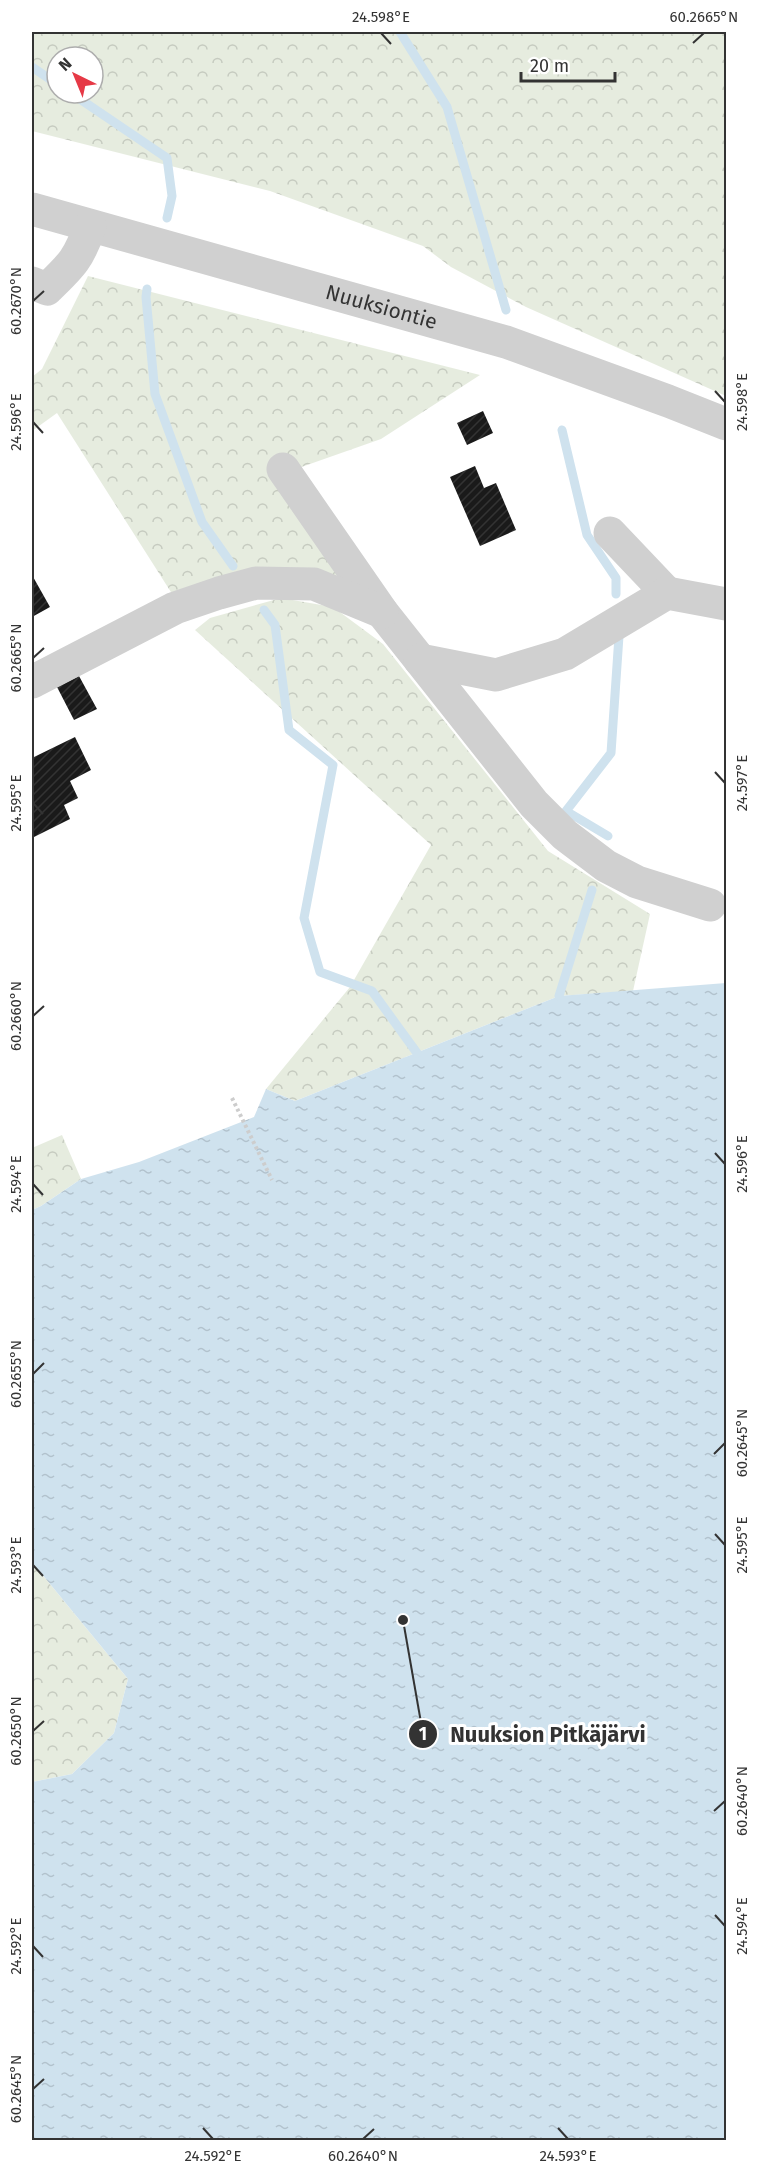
<svg xmlns="http://www.w3.org/2000/svg" width="758" height="2172" font-family="'Fira Sans',sans-serif">
	<style>
		.forest { fill: url(#forest-crowns); fill-rule: evenodd }
		.water { fill: url(#water-ripples) }
		.lines { fill: none; stroke-linecap: round; stroke-linejoin: round }
		.stream { stroke: #cfe2ee; stroke-width: 9 }
		.building { fill: url(#building-hatch) }
		.path { stroke: #cdcdcd; stroke-width: 4; stroke-dasharray: 3 3; stroke-linecap: butt }
		.minor { stroke: #d0d0d0; stroke-width: 33 }
		.ticks { fill: none; stroke: #333; stroke-width: 2 }
		.labels { text-anchor: middle; dominant-baseline: central; stroke-width: 6; stroke-linejoin: round; paint-order: stroke }
		.street-label { font-size: 21px; fill: #333; stroke: #fff }
		.leader { fill: none; stroke: #333; stroke-width: 2 }
		.callout-dot { fill: #333; stroke: #fff; stroke-width: 2 }
		.mark-label { font-size: 18px; text-anchor: middle; font-weight: bold; fill: #fff }
		.callout-label { font-size: 22px; text-anchor: middle; font-weight: bold; fill: #333; stroke: #fff; stroke-width: 6; stroke-linejoin: round; paint-order: stroke }
		.neatline { fill: none; stroke: #333; stroke-width: 2 }
		.ticks-label { font-size: 15px; text-anchor: middle; fill: #333 }
	</style>
	<defs>
		<pattern id="forest-crowns" width="20" height="18" patternUnits="userSpaceOnUse" patternTransform="scale(1.5)"><rect width="20" height="18" fill="#e6ecdf"/><path d="M2 6a3 3 0 1 1 6 0M12 15a3 3 0 1 1 6 0" fill="none" stroke="#c6cbc0"/></pattern>
		<pattern id="water-ripples" width="26" height="14" patternUnits="userSpaceOnUse" patternTransform="scale(1.5)"><rect width="26" height="14" fill="#cfe2ee"/><path d="M2 4q2-2 4 0t4 0M15 11q2-2 4 0t4 0" fill="none" stroke="#b2c2cd"/></pattern>
		<pattern id="building-hatch" width="6" height="6" patternUnits="userSpaceOnUse" patternTransform="scale(1.5)"><rect width="6" height="6" fill="#1a1a1a"/><path d="M-1 1l2-2M0 6l6-6M5 7l2-2" fill="none" stroke="#333"/></pattern>
	</defs>
	<rect width="100%" height="100%" fill="#fff"/>
	<path class="forest" d="M32 32H726V396L526 307 451 267 423 246 270 191 32 131ZM57 57H93V93H57Z
		M88 276 480 375 381 439 273 477 351 582 176 600 57 413 32 431V377L42 369Z
		M281 598 333 607 383 644 548 851 650 914 633 991 559 996 295 1101 266 1089 350 987 431 845 195 630 210 618Z
		M62 1135 81 1179 41 1206 32 1210V1148Z
		M32 1562 128 1679 114 1733 72 1774 32 1782Z"/>
	<path class="water" d="M726 983V2140H32V1782L72 1774 114 1733 128 1679 32 1562V1210L41 1206 81 1179 139 1162 254 1117 266 1089 295 1101 559 996Z"/>
	<g class="lines">
		<path class="stream" d="M400 32 447 107 506 310
			M32 67 57 84
			M71 93 167 158 172 196 167 218
			M147 289 146 297 155 394 202 522 233 566
			M562 430 587 535 616 578V594
			M264 610 275 625 289 730 333 765 304 918 320 972 372 991 417 1053
			M608 836 566 811 611 753 619 636
			M559 996 592 890"/>
	</g>
	<path class="building" d="M483 411 493 433 467 445 457 423Z
		M475 466 484 488 496 483 516 530 480 546 450 477Z
		M32 575 50 607 32 617Z
		M79 676 97 709 74 720 57 687Z
		M75 737 91 770 70 781 78 798 64 805 70 819 32 838V758Z"/>
	<g class="lines">
		<path class="path" d="M232 1098 272 1180"/>
		<g class="minor">
			<path id="s1" d="M32 209 506 342 668 401 726 424"/>
			<path d="M32 283 47 289C71 266 79 259 90 226"/>
			<path d="M283 469 382 612 534 804 565 835 606 866 637 882 710 905"/>
			<path d="M610 533 667 593"/>
			<path d="M420 660 496 675 565 654 667 593 726 604"/>
			<path d="M32 682 175 608 219 593 256 583 314 584 382 612"/>
		</g>
	</g>
	<path class="ticks" d="M381 33 391 44M693 43 704 33M33 301 44 291M715 391 725 402M33 422 43 433M33 658 44 648M715 772 725 783M33 803 43 814M33 1016 44 1006M715 1153 725 1164M33 1184 43 1195M33 1374 44 1363M714 1454 725 1443M715 1534 725 1545M33 1565 43 1576M33 1731 44 1721M714 1811 725 1801M715 1915 725 1926M33 1946 43 1957M33 2089 44 2079M203 2128 213 2139M558 2128 568 2139M363 2139 374 2129"/>
	<g class="labels">
		<g class="street-label">
			<text stroke="none"><textPath href="#s1" startOffset="363">Nuuksiontie</textPath></text>
		</g>
	</g>
	<path class="leader" d="M403 1620L423 1734"/>
	<g class="callout-dot">
		<circle cx="403" cy="1620" r="6"/>
		<circle cx="423" cy="1734" r="15"/>
	</g>
	<g class="mark-label">
		<text x="423" y="1740">1</text>
	</g>
	<g class="callout-label">
		<text x="548" y="1742">Nuuksion Pitkäjärvi</text>
	</g>
	<rect width="758" height="2172" fill="none" stroke="#ffffff" stroke-width="66"/>
	<g transform="translate(75 75) rotate(317)"><circle r="28" fill="#ffffff" stroke="#adadad" stroke-width="1.5"/>
	<path d="M0-4.5L10 22L0 15L-10 22Z" fill="#e63946"/>
	<text y="-9" font-size="16" font-weight="bold" text-anchor="middle" fill="#333333">N</text>
	</g>
	<path d="M521 72v9h94v-9" fill="none" stroke="#333333" stroke-width="3"/>
	<text x="530" y="72" font-size="18" fill="#333333" stroke="#ffffff" stroke-width="4.5" paint-order="stroke">20 m</text>
	<rect x="33" y="33" width="692" height="2106" class="neatline"/>
	<g class="ticks-label">
		<text x="381" y="22">24.598°E</text>
		<text x="704" y="22">60.2665°N</text>
		<text transform="translate(16 301) rotate(-90)" y="5">60.2670°N</text>
		<text transform="translate(742 402) rotate(-90)" y="5">24.598°E</text>
		<text transform="translate(16 422) rotate(-90)" y="5">24.596°E</text>
		<text transform="translate(16 658) rotate(-90)" y="5">60.2665°N</text>
		<text transform="translate(742 783) rotate(-90)" y="5">24.597°E</text>
		<text transform="translate(16 803) rotate(-90)" y="5">24.595°E</text>
		<text transform="translate(16 1016) rotate(-90)" y="5">60.2660°N</text>
		<text transform="translate(742 1164) rotate(-90)" y="5">24.596°E</text>
		<text transform="translate(16 1184) rotate(-90)" y="5">24.594°E</text>
		<text transform="translate(16 1374) rotate(-90)" y="5">60.2655°N</text>
		<text transform="translate(742 1443) rotate(-90)" y="5">60.2645°N</text>
		<text transform="translate(742 1545) rotate(-90)" y="5">24.595°E</text>
		<text transform="translate(16 1565) rotate(-90)" y="5">24.593°E</text>
		<text transform="translate(16 1731) rotate(-90)" y="5">60.2650°N</text>
		<text transform="translate(742 1801) rotate(-90)" y="5">60.2640°N</text>
		<text transform="translate(742 1926) rotate(-90)" y="5">24.594°E</text>
		<text transform="translate(16 1946) rotate(-90)" y="5">24.592°E</text>
		<text transform="translate(16 2089) rotate(-90)" y="5">60.2645°N</text>
		<text x="213" y="2161">24.592°E</text>
		<text x="363" y="2161">60.2640°N</text>
		<text x="568" y="2161">24.593°E</text>
	</g>
</svg>
